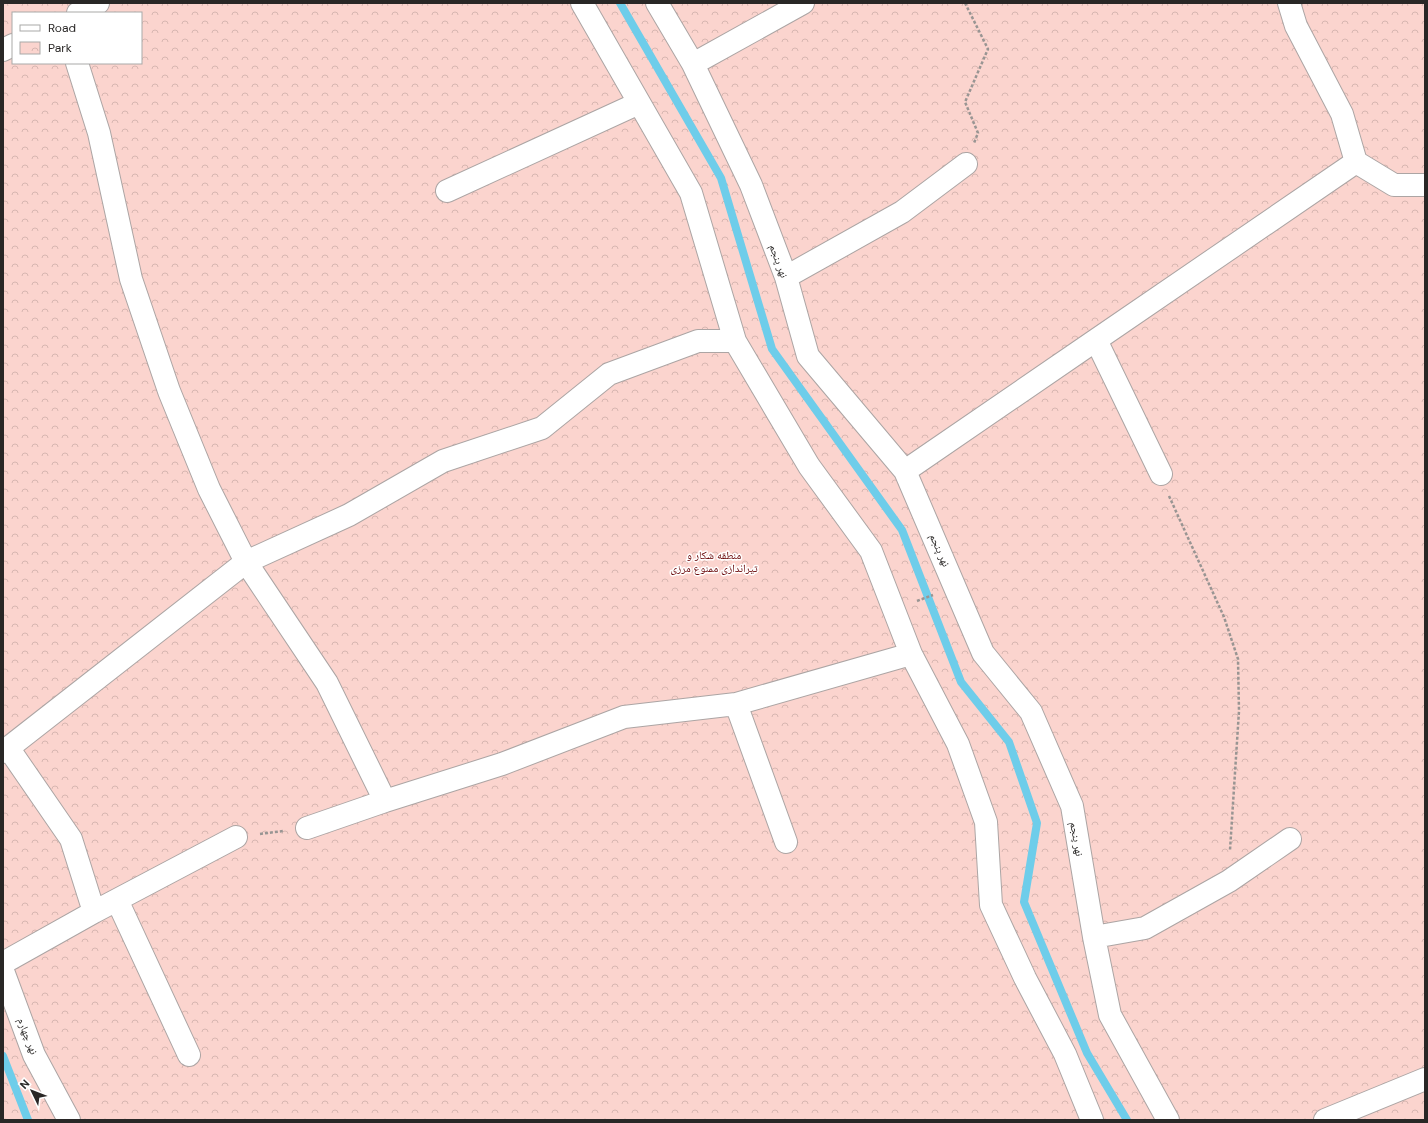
<svg xmlns="http://www.w3.org/2000/svg" width="1428" height="1123" font-family="'DM Sans','Noto Naskh Arabic',sans-serif">
	<style>
		.park { fill: url(#park-crowns); fill-rule: evenodd }
		.lines { fill: none; stroke-linecap: round; stroke-linejoin: round }
		.stream { stroke: #6ecdea; stroke-width: 8 }
		.minor-casing { stroke: #aca5a4; stroke-width: 24 }
		.path { stroke: #999593; stroke-width: 2.5; stroke-dasharray: 3 2; stroke-linecap: butt }
		.minor { stroke: #fff; stroke-width: 22 }
		.labels { text-anchor: middle; dominant-baseline: central; stroke-width: 3; stroke-linejoin: round; paint-order: stroke }
		.street-label { font-size: 11px; fill: #292726; stroke: #fff }
		.park-label { font-size: 11px; fill: #670405; stroke: #fff }
	</style>
	<defs>
		<pattern id="park-crowns" width="20" height="18" patternUnits="userSpaceOnUse"><rect width="20" height="18" fill="#fbd4ce"/><path d="M2 6a3 3 0 1 1 6 0M12 15a3 3 0 1 1 6 0" fill="none" stroke="#d7b6b1"/></pattern>
	</defs>
	<rect width="100%" height="100%" fill="#faf3f1"/>
	<path class="park" d="M3 3H1425V1120H3ZM13 13H141V63H13Z"/>
	<g class="lines">
		<path class="stream" d="M620 3 721 178 772 349 902 530 961 682 1009 742 1037 823 1024 902 1087 1053 1127 1120
			M3 1056 28 1120"/>
		<defs>
			<path id="minor" d="M582 3 691 193 735 341 809 466 871 551 911 654 958 744 986 822 991 905 1025 978 1065 1054 1092 1120
				M657 3 693 64 751 185 786 277 808 356 905 471 983 653 1031 712 1072 806 1094 937 1110 1015 1168 1120
				M78 13 98 3
				M3 50 13 45
				M77 63 99 133 131 279 169 391 209 489 246 562 349 515 443 461 542 428 609 374 698 341H735
				M693 64 803 3
				M1356 162 1394 185H1425
				M447 191 639 103
				M786 277 902 212 966 164
				M1096 340 1356 162 1342 114 1296 26 1289 3
				M905 471 1096 340 1161 474
				M736 704 786 842
				M9 749 71 839 94 912
				M3 752 246 562 327 683 385 801 502 764 624 717 736 704 911 654
				M307 828 385 801
				M117 900 189 1055
				M1094 937 1145 928 1229 881 1290 839
				M3 963 94 912 236 837
				M3 971 34 1055 69 1120
				M1325 1120 1425 1079"/>
		</defs>
		<use href="#minor" class="minor-casing"/>
		<path class="path" d="M965 3 988 49 965 102 978 133 974 143
			M1169 496 1224 617 1238 659 1239 711 1230 850
			M917 601 933 595
			M260 834 283 831"/>
		<use href="#minor" class="minor"/>
	</g>
	<g class="labels">
		<g class="street-label">
			<text transform="translate(779 261) rotate(70)">نهر پنجم</text>
			<text transform="translate(940 550) rotate(66)">نهر پنجم</text>
			<text transform="translate(1077 839) rotate(80)">نهر پنجم</text>
			<text transform="translate(28 1036) rotate(69)">نهر چهارم</text>
		</g>
		<g class="park-label">
			<text x="714" y="555">منطقه شکار و<tspan x="714" dy="13">تیراندازی ممنوع مرزی</tspan></text>
		</g>
	</g>
	<rect width="1428" height="1123" fill="none" stroke="#292726" stroke-width="8"/>
	<rect x="12" y="12" width="130" height="52" fill="#ffffff" stroke="#a9a9a8"/>
	<rect x="20" y="25" width="20" height="6" fill="#ffffff" stroke="#a9a9a8"/>
	<text x="48" y="32" font-size="12" fill="#292726">Road</text>
	<rect x="20" y="42" width="20" height="12" fill="url(#park-crowns)" stroke="#a9a9a8"/>
	<text x="48" y="52" font-size="12" fill="#292726">Park</text>
	<g transform="translate(32 1091) rotate(313)" stroke="#ffffff" stroke-width="3" paint-order="stroke">
	<path d="M0-3L7 15L0 10L-7 15Z" fill="#292726"/>
	<text y="-6" font-size="11" font-weight="bold" text-anchor="middle" fill="#292726">N</text>
	</g>
</svg>
